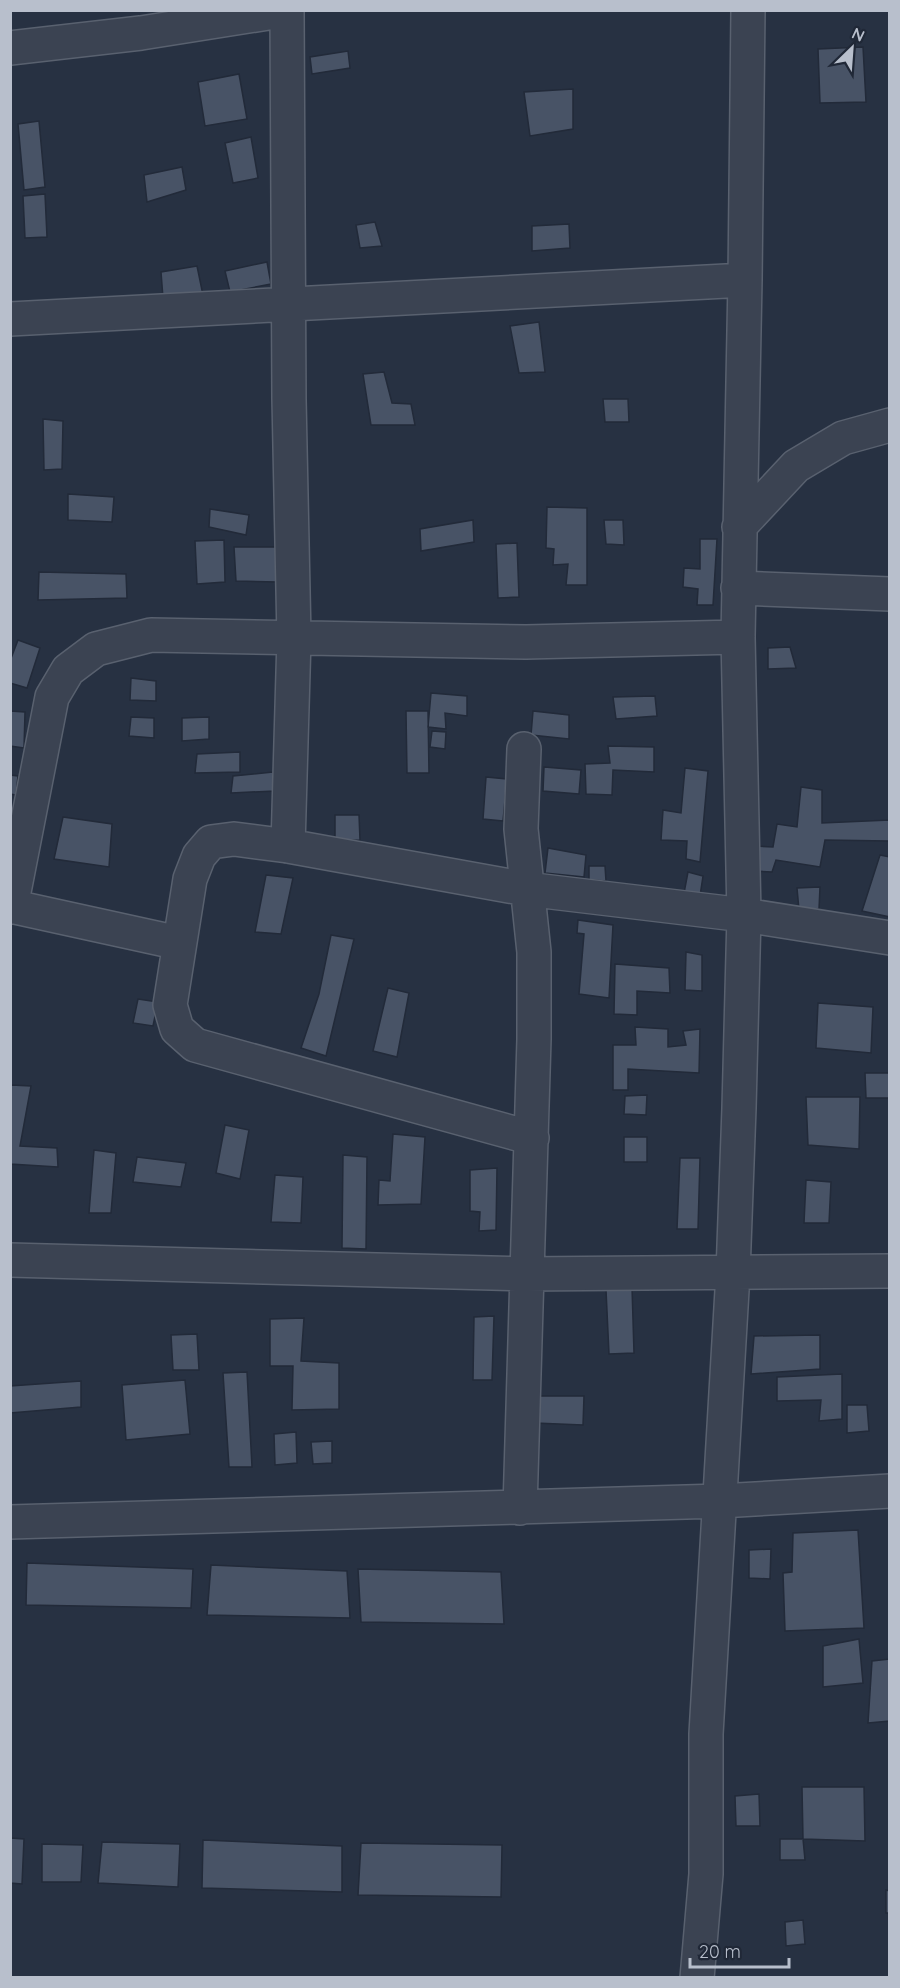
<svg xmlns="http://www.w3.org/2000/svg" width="900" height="1988" font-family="Quicksand,sans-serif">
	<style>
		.building { fill: #485366; stroke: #222a39; stroke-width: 1.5 }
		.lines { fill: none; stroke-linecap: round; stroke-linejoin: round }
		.minor-casing { stroke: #59616f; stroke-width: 36 }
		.minor { stroke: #3b4352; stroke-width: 33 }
	</style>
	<rect width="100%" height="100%" fill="#273142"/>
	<path class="building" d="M863 47 866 102 820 103 818 49Z
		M348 51 350 68 312 74 310 57Z
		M239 74 247 119 205 126 198 82Z
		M573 89V129L530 136 524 92Z
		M39 121 45 187 24 190 18 124Z
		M251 137 258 178 233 183 225 143Z
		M182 167 186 190 147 202 144 175Z
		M45 194 47 237 25 238 23 196Z
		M375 222 382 246 360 248 356 225Z
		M569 224 570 248 532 251V226Z
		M267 262 271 284 230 292 225 271Z
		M197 266 203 295 163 298 161 272Z
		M539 322 545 372 519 373 510 326Z
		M384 372 392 403 411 404 415 425H371L363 374Z
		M603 399H628L629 422H605Z
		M43 419 63 421 62 469 44 470Z
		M68 494 114 497 112 522 68 520Z
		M547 507 587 508V585H566L568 564 553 565 554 549 546 548Z
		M210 509 249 515 246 535 209 527Z
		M473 520 474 542 421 551 420 529Z
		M604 520H623L624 545 606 544Z
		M700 539H717L713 605H697L698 589 683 587 684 568 700 569Z
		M224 540 225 582 197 584 195 541Z
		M517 543 519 597 498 598 496 544Z
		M234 547H277L278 582 236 581Z
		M39 572 126 574 127 598 38 600Z
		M18 640 40 648 27 688 10 683V661Z
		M790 647 796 668 768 669V648Z
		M131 678 156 681V701L130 700Z
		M431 693 467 696V716L445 713 446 729 428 727Z
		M655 696 657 716 616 719 613 697Z
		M10 711 25 712 24 748 10 746Z
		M406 711H428L429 773H407Z
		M533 711 569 715V739L531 735Z
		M131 717 154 718V738L129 736Z
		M209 717V739L182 741V718Z
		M432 731 446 732 445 749 430 747Z
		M608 746 654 747V772L613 770 612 795 586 794 585 764 610 763Z
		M240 752V772L195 773 197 754Z
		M544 767 581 770 579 794 543 791Z
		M685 768 708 771 700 862 686 859 687 841 661 840 663 810 681 813Z
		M273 772 275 791 231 793 233 776Z
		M10 775 18 776 16 795 10 794Z
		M486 777 507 779 503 821 483 819Z
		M801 787 822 790V823L890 820 889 841 825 840 820 867 776 860 772 872 753 871 755 846 773 847 777 824 797 827Z
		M335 815H359L360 840 335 841Z
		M63 817 112 824 109 867 54 859Z
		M548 848 586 855 584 877 545 873Z
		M880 855 890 857V917L862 911Z
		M589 866H605L606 881 589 880Z
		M688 872 703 876 700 896 684 893Z
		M266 875 293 878 281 934 255 932Z
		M820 887 819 909 799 910 797 888Z
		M578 920 613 925 609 998 579 994 584 934 577 933Z
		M331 935 354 939 326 1056 301 1048 319 994Z
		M686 952 702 955V991L685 990Z
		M615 964 669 968 670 993 637 991V1015L614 1014Z
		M388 988 409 993 397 1057 373 1051Z
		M138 999 158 1002 153 1026 133 1023Z
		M818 1003 873 1007 871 1053 816 1048Z
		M635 1027 668 1029V1047L686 1045 683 1031 700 1029 699 1073 628 1069V1090H613V1045H636Z
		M865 1073H890V1098H866Z
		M11 1085 31 1086 20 1146 57 1148 58 1167 10 1164Z
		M647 1095 646 1115 624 1114 625 1096Z
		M806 1097H860L859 1149 808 1145Z
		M225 1125 249 1130 240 1179 216 1173Z
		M393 1134 425 1137 421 1204 378 1205 379 1180 390 1181Z
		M624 1137H647V1162H624Z
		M94 1150 116 1153 111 1213H89Z
		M343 1155 367 1157 366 1249 342 1248Z
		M137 1157 186 1163 181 1187 133 1182Z
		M680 1158H700L698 1229H677Z
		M497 1168 496 1230 479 1231 480 1212 470 1211V1170Z
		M275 1175 303 1177 301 1223 271 1222Z
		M806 1180 831 1182 829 1223H804Z
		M632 1287 634 1353 609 1354 606 1290Z
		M494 1316 492 1380H473L474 1317Z
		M304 1318 301 1361 339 1363V1409L292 1410 293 1366H270V1319Z
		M197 1334 199 1370H173L171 1335Z
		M820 1335V1369L751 1374 754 1336Z
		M247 1372 252 1467H229L223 1373Z
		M842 1374V1419L819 1421 821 1400 777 1401V1377Z
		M185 1380 190 1434 126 1440 122 1385Z
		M81 1381V1407L10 1413V1386Z
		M537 1396H584L583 1425 535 1423Z
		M847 1405H867L869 1431 847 1433Z
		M296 1432 297 1463 275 1465 274 1434Z
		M332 1441V1463L313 1464 311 1442Z
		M858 1530 864 1628 785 1631 783 1573 792 1572 793 1533Z
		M771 1549 770 1579 749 1578V1550Z
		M27 1563 193 1569 191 1608 26 1605Z
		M211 1565 347 1571 350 1618 207 1615Z
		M358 1569 501 1572 504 1624 361 1622Z
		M859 1639 863 1683 823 1687V1646Z
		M890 1659V1721L868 1723 872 1661Z
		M802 1787H864L865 1841 803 1839Z
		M759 1794 760 1826H736L735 1796Z
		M10 1838 24 1839 22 1884 10 1883Z
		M780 1839H803L805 1860H780Z
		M203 1840 342 1846V1892L202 1888Z
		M102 1842 180 1844 178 1887 98 1883Z
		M361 1843 502 1845 501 1897 358 1895Z
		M42 1844 83 1845 81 1882H42Z
		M886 1890 890 1891V1913H886Z
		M803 1920 805 1944 786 1946 785 1922Z"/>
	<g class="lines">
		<defs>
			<path id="minor" d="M287 10 289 399 294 638 288 846
				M10 48 141 33 287 10
				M10 319 745 280
				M739 527 796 466 843 438 890 425
				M738 588 890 594
				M10 906 179 943
				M11 907 52 697 68 670 96 649 151 635 526 642 738 637
				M532 1138 195 1045 177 1029 170 1005 190 879 199 856 211 842 234 839 288 846 526 889 744 915 890 938
				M10 1260 525 1274 890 1271
				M520 1508 534 1039V952L521 829 524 749
				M10 1522 720 1501 890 1491
				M697 1978 706 1874V1734L733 1273 739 1108 744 915 738 637 745 280 748 10"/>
		</defs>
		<use href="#minor" class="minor-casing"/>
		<use href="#minor" class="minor"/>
	</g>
	<rect width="900" height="1988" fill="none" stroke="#b8bfcc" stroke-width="24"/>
	<g transform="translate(852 48) rotate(25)" stroke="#202837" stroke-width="4.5" paint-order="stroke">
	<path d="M0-4.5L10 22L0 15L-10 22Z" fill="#b8bfcc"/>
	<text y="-9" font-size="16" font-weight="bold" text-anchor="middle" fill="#b8bfcc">N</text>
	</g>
	<path d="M690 1958v9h99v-9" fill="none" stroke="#b8bfcc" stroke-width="3"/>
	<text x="699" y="1958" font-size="18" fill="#b8bfcc" stroke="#202837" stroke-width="4.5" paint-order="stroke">20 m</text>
</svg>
